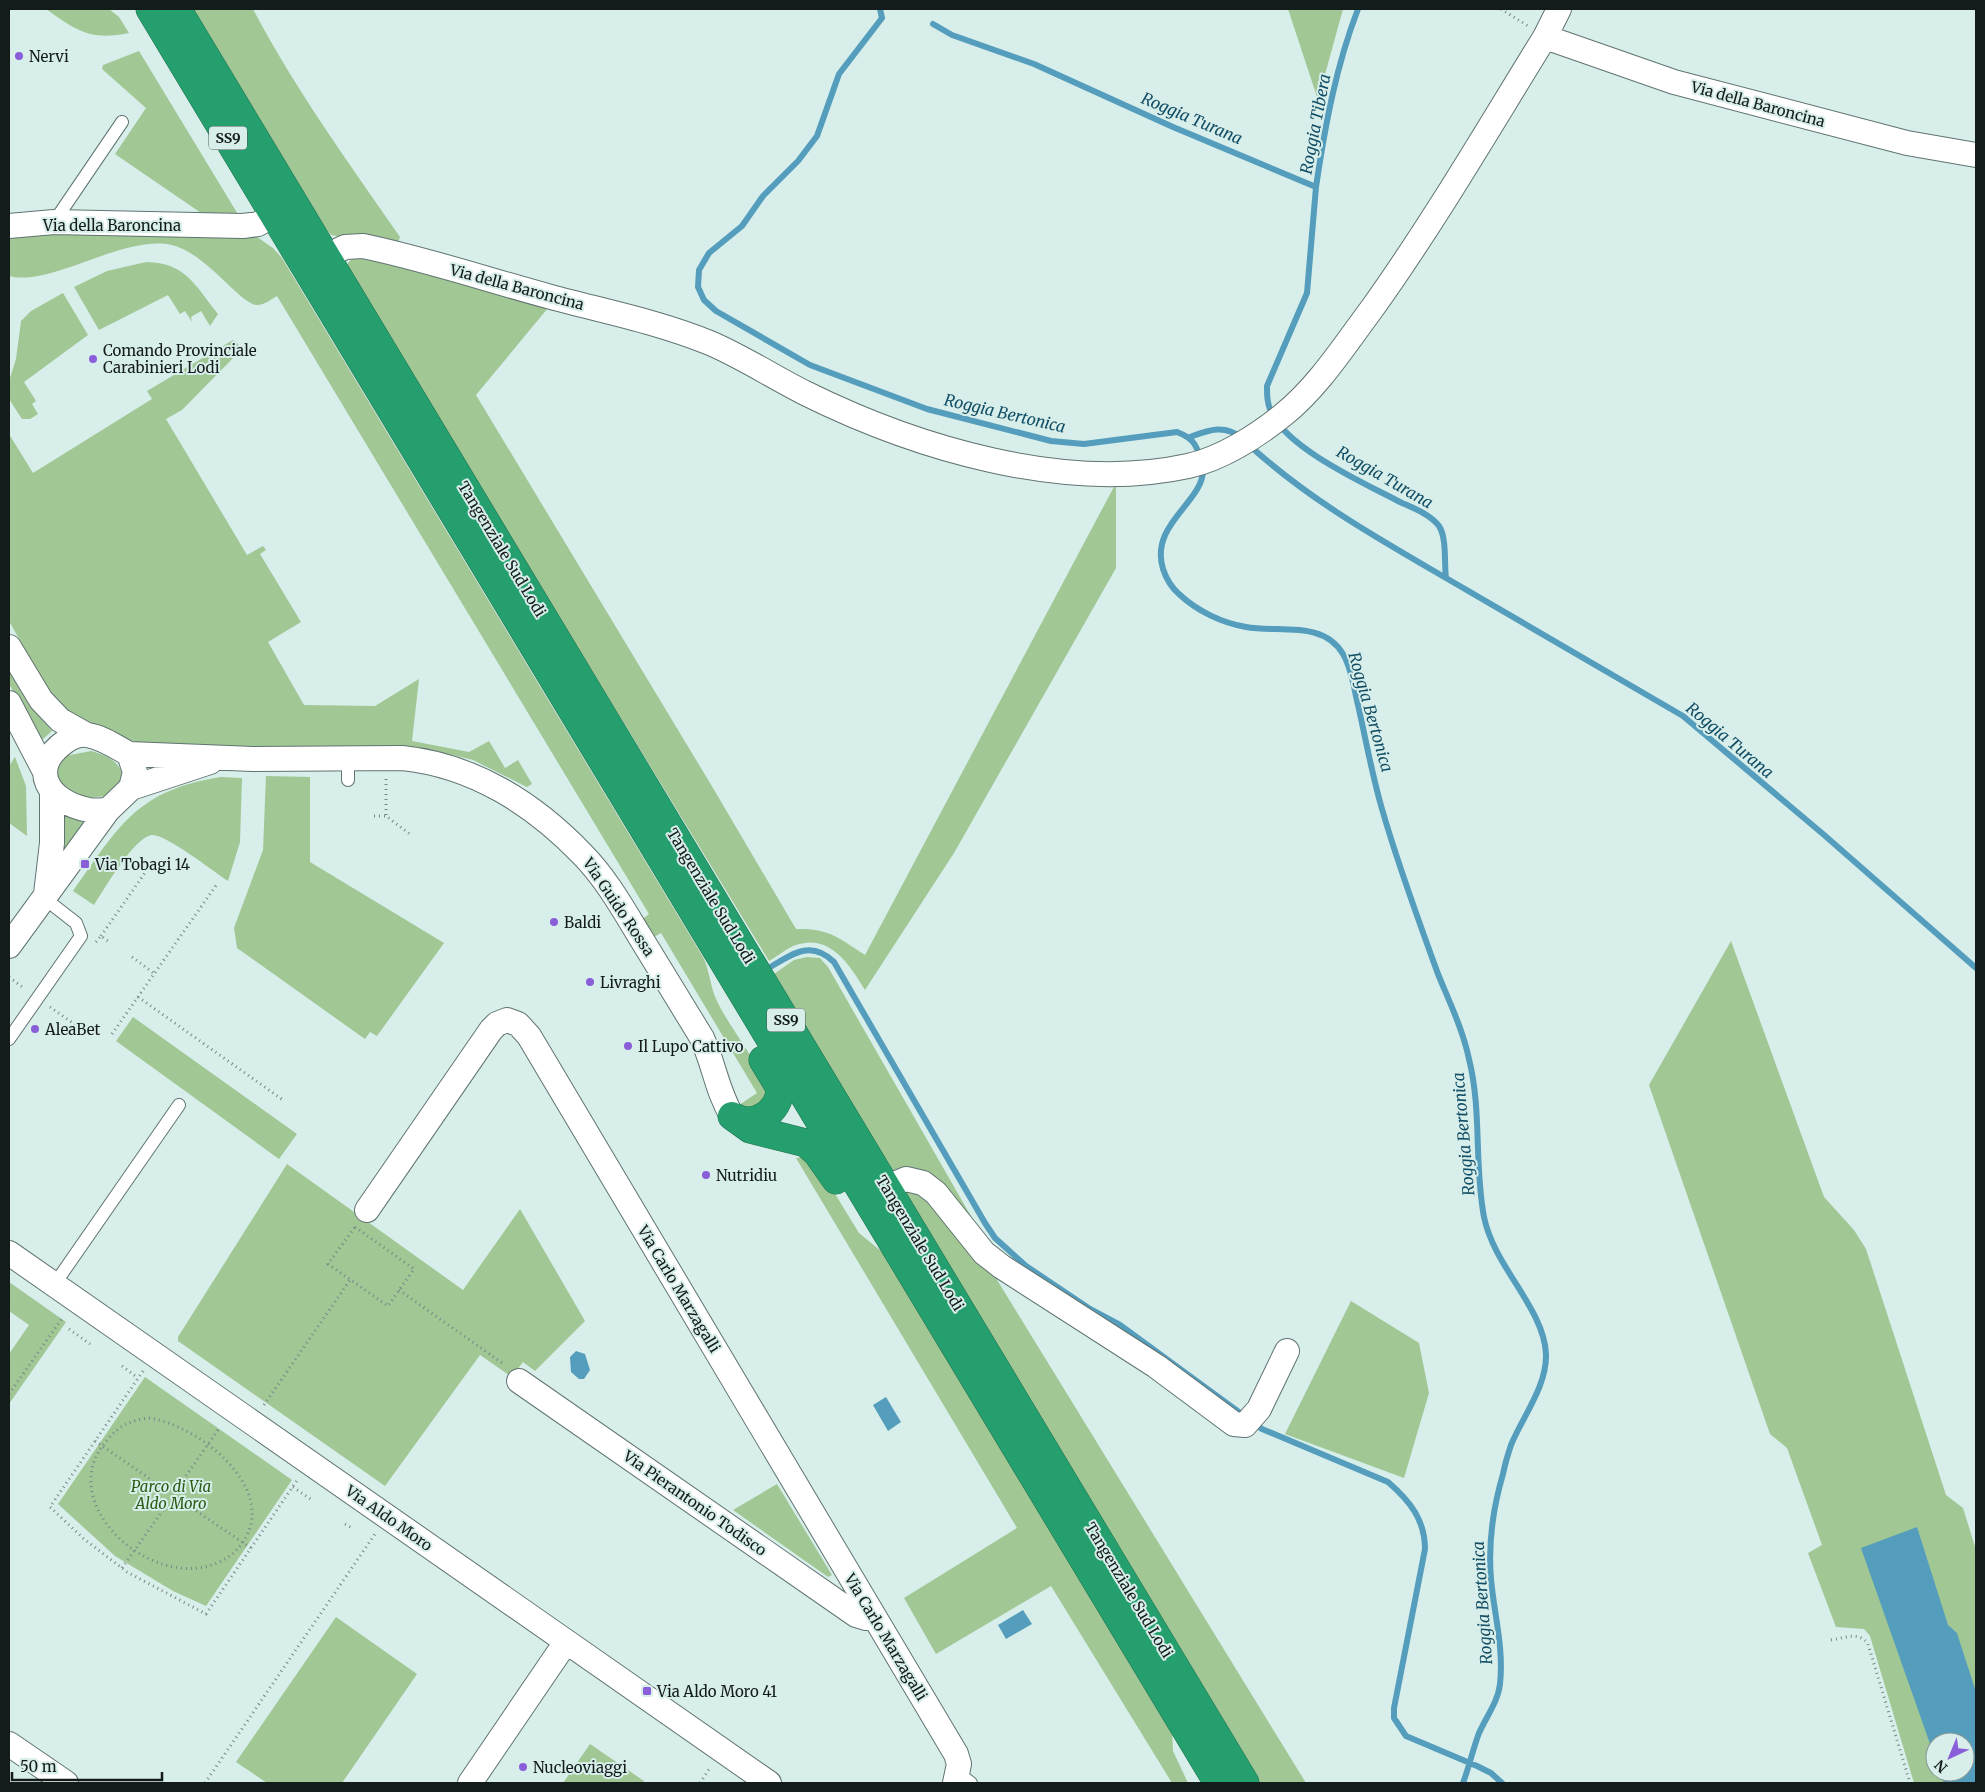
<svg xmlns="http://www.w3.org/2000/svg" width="1985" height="1792" font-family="Merriweather,serif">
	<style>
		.green { fill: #a1c795; fill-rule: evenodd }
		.water { fill: #549dbc }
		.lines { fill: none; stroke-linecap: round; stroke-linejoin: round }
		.stream { stroke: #549dbc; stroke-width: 6 }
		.lane-casing { stroke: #607470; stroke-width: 14 }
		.street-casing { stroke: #607470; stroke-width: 26 }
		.highway-casing { stroke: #1f7150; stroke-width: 29 }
		.path { stroke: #778785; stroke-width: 3; stroke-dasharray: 1 4; stroke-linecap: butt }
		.lane { stroke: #fff; stroke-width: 12 }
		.street { stroke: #fff; stroke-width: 24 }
		.highway { stroke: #259f6d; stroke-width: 28 }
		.poi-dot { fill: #895ed8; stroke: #d7eeea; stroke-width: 2 }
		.labels { text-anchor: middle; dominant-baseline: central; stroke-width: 4; stroke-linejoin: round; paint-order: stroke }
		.shield { fill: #d7eeea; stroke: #4e5b59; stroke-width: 1 }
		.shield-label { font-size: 14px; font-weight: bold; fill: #141c1b }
		.poi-label { font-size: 15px; fill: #141c1b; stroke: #d7eeea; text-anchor: start }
		.street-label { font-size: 15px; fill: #141c1b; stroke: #d7eeea }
		.park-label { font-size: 15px; font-style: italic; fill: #295b12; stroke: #d7eeea }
		.water-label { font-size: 16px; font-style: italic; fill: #114d64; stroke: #d7eeea }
	</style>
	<rect width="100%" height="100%" fill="#d7eeea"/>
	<path class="green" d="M46 9H109L119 17 129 33C91 41 77 31 46 9Z
		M192 9H253C295 89 349 163 400 237L396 247 331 235 323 225Z
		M1288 9H1343L1318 100Z
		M139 51 239 216 204 215 115 154 146 108 102 69 103 65Z
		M9 234 257 237 273 248 282 258 703 957C710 971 710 987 717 1001 733 1034 759 1060 769 1096L750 1111 739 1105 757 1093 661 933 647 941 637 924 649 914 277 296C271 299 265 305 257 305 239 304 204 249 167 244 117 238 50 287 9 276Z
		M362 253 548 308 476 395 713 788 796 929C829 928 839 938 865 955L1116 483V568L954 853 865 990C850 965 830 933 796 945 787 948 778 956 769 961L352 277 348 270V263L354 256Z
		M146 262C186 263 194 284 218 314L210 326 201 311 191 317 192 322 185 311 180 314 168 295 99 330 74 287 107 271Z
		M63 293 88 335 24 382 36 401 32 404 38 414 30 419H22L9 399V381L16 359 21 321 31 311Z
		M233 340 238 344 240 351 182 410 166 419 247 555 263 546 266 550 260 554 301 622 268 642 304 705 375 706 419 679 412 741 469 752 489 741 505 768 518 760 532 784 527 787 473 760 428 749 406 747H155L136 742 77 719 68 713 49 692 9 621V434L33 473 152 399 147 391Z
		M9 671 27 702 52 731 43 739 40 738 9 684Z
		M91 751C106 755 122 762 123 779L107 796 85 798 59 786 55 768 65 756Z
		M15 757 26 786 27 836 9 823V766Z
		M266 776 310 777V862L444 943 377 1036 370 1032 365 1039 237 948 234 928 263 850Z
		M221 777 242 778 240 842 228 881C214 872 166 834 152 835 134 837 104 890 94 905L73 891C119 826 137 790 221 777Z
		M64 813 84 822 66 847 61 849Z
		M1731 941 1824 1197 1854 1230 1866 1249 1946 1495 1963 1508 1976 1550V1783H1914L1870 1636 1864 1629 1836 1627 1808 1553 1822 1545 1787 1448 1770 1434 1649 1085ZM1935 1742H1965V1772H1935Z
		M807 957 820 958 828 967 972 1218 995 1251 994 1275 1306 1783H1260L774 974 794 960Z
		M133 1017 297 1134 279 1159 116 1041Z
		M802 1157 821 1171 859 1233 887 1256 1172 1730 1173 1751 1188 1783H1172L1051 1586 936 1654 904 1598 1017 1528 796 1158Z
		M287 1164 463 1290 520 1209 585 1321 535 1371 523 1362 512 1377 480 1355 385 1486 178 1341V1337Z
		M9 1282 66 1322 9 1404V1354L29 1325 9 1311Z
		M1351 1301 1419 1343 1429 1393 1404 1478 1285 1434Z
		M145 1377 292 1480 206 1606 173 1591 115 1556 58 1504Z
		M777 1484 832 1575 828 1577 733 1510Z
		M336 1617 417 1674 342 1783H267L236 1762Z
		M590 1744 644 1781 643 1783H563Z"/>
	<path class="water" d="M576 1351 585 1354 590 1370 584 1379H579L571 1372 570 1357Z
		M886 1397 901 1422 888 1431 873 1405Z
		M1917 1527 1948 1625 1957 1633 1976 1692V1783H1944L1940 1772H1965V1742H1935V1758L1861 1548Z
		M1023 1610 1032 1624 1006 1639 998 1625Z"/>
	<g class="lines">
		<path class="stream" d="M880 9 882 18 839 74 817 136 798 161 763 196 742 226 709 253 699 270 698 287 704 300 716 311 810 365 927 409 1051 441 1084 444 1177 432C1192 438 1196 443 1200 458
			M933 24 952 35 1034 64 1173 127 1316 187 1307 293 1267 386C1267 395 1267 403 1271 412 1288 449 1364 483 1400 502 1413 508 1430 514 1439 526 1447 538 1444 564 1446 578L1683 716 1823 834 1976 968
			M1316 187C1325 126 1336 66 1358 9
			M1190 437C1209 430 1224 424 1242 438
			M1249 445C1308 499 1377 538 1446 578
			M1203 468C1205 502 1149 523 1163 569 1166 578 1172 588 1179 594 1197 611 1222 623 1246 627 1279 633 1323 620 1343 654 1352 669 1354 689 1358 705 1366 740 1372 775 1382 809 1398 865 1418 919 1438 974 1449 1001 1463 1030 1469 1059 1482 1111 1474 1165 1484 1217 1494 1267 1544 1308 1546 1354 1547 1386 1523 1416 1511 1445 1508 1454 1505 1464 1503 1474 1493 1508 1488 1543 1491 1579 1494 1614 1504 1648 1500 1684 1498 1702 1486 1717 1479 1733 1473 1749 1469 1767 1463 1783
			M772 966C795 952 812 941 834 962L985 1223 995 1238 1026 1266 1090 1309 1120 1325 1262 1429 1388 1482C1410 1501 1425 1520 1425 1549L1394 1708V1718L1406 1736 1477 1766 1491 1773 1502 1783"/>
		<defs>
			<path id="lane" d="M54 222 122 122
				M348 780V758
				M9 1039 81 936 76 923 44 898
				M54 1285 179 1105
				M958 1773 971 1783"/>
			<path id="street" d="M1545 37 1674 82 1907 143 1976 155
				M9 226 54 222 243 226 258 224 274 215
				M325 257 345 247 363 246C426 259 488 280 551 297 603 311 659 322 710 343 743 357 773 377 805 393 916 448 1065 493 1188 466 1221 459 1257 436 1283 415 1318 387 1344 346 1371 310 1434 222 1488 129 1545 37L1559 9
				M9 647 41 700 60 720 85 734
				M9 703 44 770
				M129 754 253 759 402 758C473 765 534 804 582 854 605 877 622 907 639 935 660 969 681 1004 702 1038 714 1064 717 1091 732 1116
				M131 788 210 762
				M46 894 52 843V794
				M9 946 108 810 131 788 135 772 129 754C116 747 102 737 87 735 80 734 72 737 66 741 26 769 49 803 89 810 95 811 102 810 108 810
				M887 1187 906 1179 923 1183 936 1193 984 1253 1002 1267 1156 1366 1234 1424 1245 1425 1259 1409 1287 1351
				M367 1210 491 1030 497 1024 507 1020 518 1024 529 1036 956 1754 959 1764 955 1783
				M9 1253 769 1783
				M519 1381 856 1615 866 1618 873 1615
				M9 1744 66 1783
				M470 1783 566 1642"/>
			<path id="highway" d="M150 9 1218 1783
				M177 9 1245 1783
				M732 1116 750 1129 806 1143 817 1153 836 1180
				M734 1117C754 1129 780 1112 780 1088L763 1060"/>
		</defs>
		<use href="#lane" class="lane-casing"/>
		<use href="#street" class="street-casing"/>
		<use href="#highway" class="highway-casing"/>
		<path class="path" d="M1501 9 1528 26
			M386 779V816
			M374 816H386L411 835
			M101 936 149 867
			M96 942 101 936 108 941
			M132 957 155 974
			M9 977 25 989
			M138 997 283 1100
			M50 1007 77 1026
			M112 1034 217 884
			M355 1227 414 1269 388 1306 328 1264Z
			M399 1290 505 1365
			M69 1329 90 1344
			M122 1366 138 1378
			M143 1371 50 1507 84 1539 127 1572 206 1614 298 1479
			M9 1394 63 1317
			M264 1405 350 1280
			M149 1418C195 1424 275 1484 246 1537 240 1548 231 1557 219 1562 154 1594 51 1503 107 1440 119 1426 131 1420 149 1418Z
			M95 1441 153 1481
			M183 1480 220 1427
			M293 1487 312 1500
			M192 1508 251 1548
			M345 1524 352 1528
			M122 1568 163 1510
			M1831 1640C1845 1638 1859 1631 1868 1644L1910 1783
			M205 1783 375 1534
			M700 1783 710 1768"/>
		<use href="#lane" class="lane"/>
		<use href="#street" class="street"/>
		<use href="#highway" class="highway"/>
	</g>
	<g class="poi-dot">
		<circle cx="19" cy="56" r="5"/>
		<circle cx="93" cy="359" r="5"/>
		<rect x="80" y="859" width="10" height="10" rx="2.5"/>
		<circle cx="554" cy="922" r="5"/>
		<circle cx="590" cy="982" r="5"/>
		<circle cx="35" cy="1029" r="5"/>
		<circle cx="628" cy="1046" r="5"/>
		<circle cx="706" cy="1175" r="5"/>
		<rect x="642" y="1686" width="10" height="10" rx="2.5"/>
		<circle cx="523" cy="1767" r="5"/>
	</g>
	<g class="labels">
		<g class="shield">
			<rect x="209" y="126.5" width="38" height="23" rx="4"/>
			<rect x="767" y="1008.5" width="38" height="23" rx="4"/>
		</g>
		<g class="shield-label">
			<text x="228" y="138">SS9</text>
			<text x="786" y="1020">SS9</text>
		</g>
		<g class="poi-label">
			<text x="29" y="56">Nervi</text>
			<text x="103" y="350">Comando Provinciale<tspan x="103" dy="17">Carabinieri Lodi</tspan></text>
			<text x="95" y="864">Via Tobagi 14</text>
			<text x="564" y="922">Baldi</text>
			<text x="600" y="982">Livraghi</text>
			<text x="45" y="1029">AleaBet</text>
			<text x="638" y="1046">Il Lupo Cattivo</text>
			<text x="716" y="1175">Nutridiu</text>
			<text x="657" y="1691">Via Aldo Moro 41</text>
			<text x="533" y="1767">Nucleoviaggi</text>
		</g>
		<g class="street-label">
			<text transform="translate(1758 104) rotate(15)">Via della Baroncina</text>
			<text x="112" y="225">Via della Baroncina</text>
			<text transform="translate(517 287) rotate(15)">Via della Baroncina</text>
			<text transform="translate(502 549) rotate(59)">Tangenziale Sud Lodi</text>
			<text transform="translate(711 896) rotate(59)">Tangenziale Sud Lodi</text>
			<text transform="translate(619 907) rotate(56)">Via Guido Rossa</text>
			<text transform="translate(920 1243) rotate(59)">Tangenziale Sud Lodi</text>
			<text transform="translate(679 1289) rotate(59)">Via Carlo Marzagalli</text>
			<text transform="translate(695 1503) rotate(35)">Via Pierantonio Todisco</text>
			<text transform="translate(389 1518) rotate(35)">Via Aldo Moro</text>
			<text transform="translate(1129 1590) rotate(59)">Tangenziale Sud Lodi</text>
			<text transform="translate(886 1637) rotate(59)">Via Carlo Marzagalli</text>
		</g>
		<g class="park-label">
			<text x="171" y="1486">Parco di Via<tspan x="171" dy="17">Aldo Moro</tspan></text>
		</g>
		<g class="water-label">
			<text transform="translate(1192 118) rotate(23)">Roggia Turana</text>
			<text transform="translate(1315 124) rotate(-79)">Roggia Tibera</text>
			<text transform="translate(1005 413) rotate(13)">Roggia Bertonica</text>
			<text transform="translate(1385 477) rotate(30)">Roggia Turana</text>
			<text transform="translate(1371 712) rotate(74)">Roggia Bertonica</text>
			<text transform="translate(1730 740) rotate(40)">Roggia Turana</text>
			<text transform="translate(1463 1134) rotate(-95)">Roggia Bertonica</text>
			<text transform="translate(1482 1603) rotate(-94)">Roggia Bertonica</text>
		</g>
	</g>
	<rect width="1985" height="1792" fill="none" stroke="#141c1b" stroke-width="20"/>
	<g transform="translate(1950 1757) rotate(224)"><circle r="24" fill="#d7eeea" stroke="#899a97"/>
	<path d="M0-4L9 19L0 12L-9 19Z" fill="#895ed8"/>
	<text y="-8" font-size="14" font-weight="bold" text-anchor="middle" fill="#141c1b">N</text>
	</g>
	<path d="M12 1772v8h150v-8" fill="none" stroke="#141c1b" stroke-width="2.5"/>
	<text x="20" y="1772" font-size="15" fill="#141c1b" stroke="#d7eeea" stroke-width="4" paint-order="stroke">50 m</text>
</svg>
